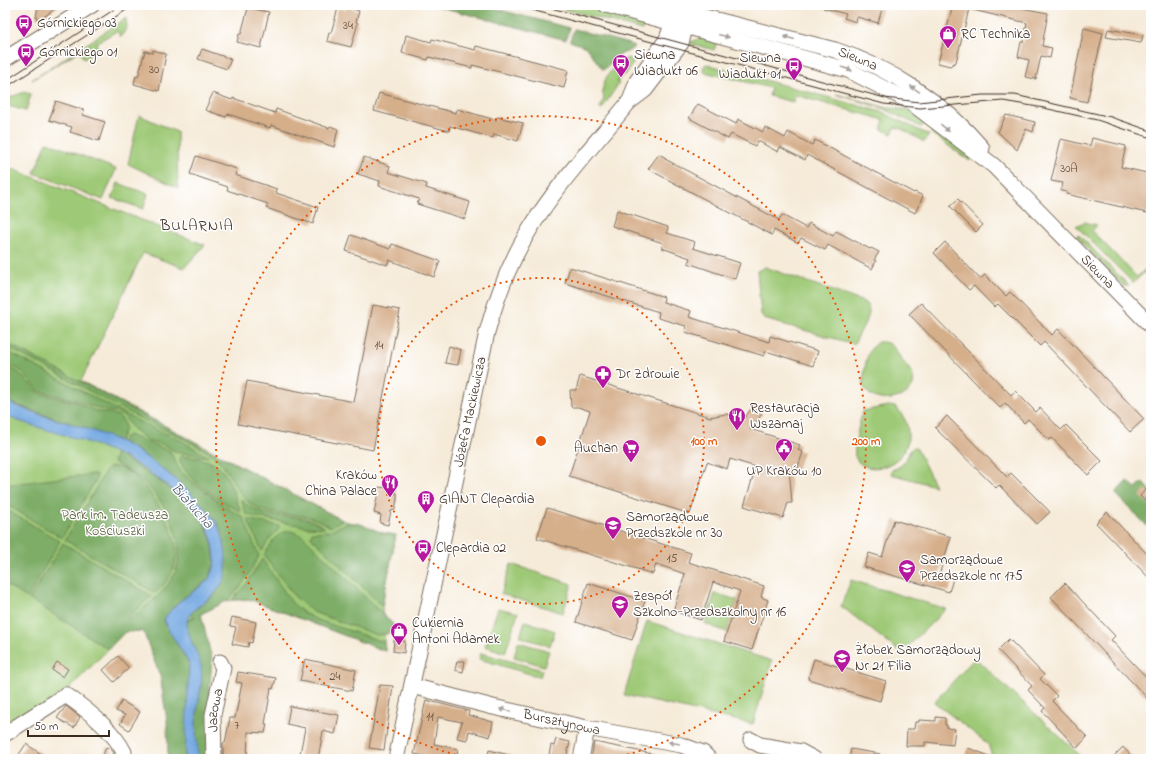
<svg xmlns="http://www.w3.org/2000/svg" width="1156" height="764" font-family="'Indie Flower',sans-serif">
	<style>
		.green { fill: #9ec976; stroke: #6c7a4a }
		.forest { fill: #7ead67; stroke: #5c6c42 }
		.water { fill: #75a8e1; stroke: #586980 }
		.building { fill: #d5ae8a }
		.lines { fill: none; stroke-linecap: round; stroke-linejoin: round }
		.minor-casing { stroke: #7c6e5f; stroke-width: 17 }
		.minor { stroke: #fff; stroke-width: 15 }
		.tram { stroke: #3b2a1e; stroke-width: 1 }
		.oneway { fill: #a79f9a }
		.ring { fill: none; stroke: #e8590c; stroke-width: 2; stroke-dasharray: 2 4 }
		.labels { text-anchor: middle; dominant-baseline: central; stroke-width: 3; stroke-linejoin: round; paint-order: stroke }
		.number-label { font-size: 12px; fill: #624b39 }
		.poi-label { font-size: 14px; fill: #3b2a1e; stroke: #fff; text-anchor: start }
		.street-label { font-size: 14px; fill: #3b2a1e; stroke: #fff }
		.park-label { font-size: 14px; fill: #595a38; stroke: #fff }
		.neighbourhood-label { font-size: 15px; letter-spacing: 1px; fill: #3b2a1e; stroke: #fff }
		.water-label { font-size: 15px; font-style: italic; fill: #525c6c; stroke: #fff }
		.centre { fill: #e8590c; stroke: #fff; stroke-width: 2 }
		.ring-label { font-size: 12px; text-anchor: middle; font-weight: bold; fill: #e8590c; stroke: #fff; stroke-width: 3; stroke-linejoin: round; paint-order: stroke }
	</style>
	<rect width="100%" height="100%" fill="#fff"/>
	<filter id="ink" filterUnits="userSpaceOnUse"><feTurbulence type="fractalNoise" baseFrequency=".025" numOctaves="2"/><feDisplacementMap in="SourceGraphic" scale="8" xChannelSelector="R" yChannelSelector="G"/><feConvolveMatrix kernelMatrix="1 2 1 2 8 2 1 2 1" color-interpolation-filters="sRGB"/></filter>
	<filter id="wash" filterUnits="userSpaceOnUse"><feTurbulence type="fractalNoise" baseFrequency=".012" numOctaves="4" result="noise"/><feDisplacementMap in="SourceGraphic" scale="16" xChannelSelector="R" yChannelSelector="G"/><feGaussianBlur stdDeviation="0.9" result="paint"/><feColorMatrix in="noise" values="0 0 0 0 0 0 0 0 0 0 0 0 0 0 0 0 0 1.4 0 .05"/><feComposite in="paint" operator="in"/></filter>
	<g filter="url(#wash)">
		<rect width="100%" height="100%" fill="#f6ebd9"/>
		<path class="green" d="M549 5H584L645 19 642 30Z
			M126 18 127 27 121 37 117 31 96 43 99 50 84 59 79 51 32 80Z
			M701 38 717 42 714 50 688 43Z
			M628 58 634 62 625 75 623 74 617 82 619 83 602 109 600 108 604 98C598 83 613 64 628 58Z
			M706 64 882 112 929 135 924 142 904 130 895 127 892 134 881 129 884 120 795 95 793 102 769 96 771 88 704 72 703 67Z
			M25 92 31 94 26 111 5 105V99Z
			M836 94 887 108 916 110 930 119 921 127 882 108Z
			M139 115 177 132 178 188 128 164Z
			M936 124 970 156V161L932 134 931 130Z
			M47 142 116 169 103 200 34 173Z
			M5 166 205 245 184 268 143 253 81 381 342 520 383 533 396 535 382 606 385 651 249 599 226 601 183 622 143 631 125 632 68 690 5 730Z
			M118 183 148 194 143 209 112 198Z
			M1084 222 1097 225 1092 231 1137 277 1151 264V266L1133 283 1076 226Z
			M1078 234 1129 286H1124L1076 237Z
			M765 267 864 302C869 306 870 311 868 317L854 344 764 319 761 314 757 271Z
			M878 342C892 341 895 349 901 359 905 364 910 369 912 374 921 395 888 404 874 397 869 395 866 390 863 386 865 371 864 351 878 342Z
			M888 406 896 407C899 411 904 417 906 422 920 465 863 481 855 456 853 449 860 419 863 411Z
			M914 447 917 449 935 486 891 474 892 470C911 463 904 454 914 447Z
			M511 564 572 584 563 613 501 594Z
			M851 580 946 609 901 653 841 606Z
			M715 593 737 600 727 632 705 624Z
			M498 608 518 613 505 653 485 646Z
			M525 621 555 631 550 646 520 637Z
			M647 621 772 661 753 724 624 695Z
			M518 642 549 651 544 666 514 657Z
			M481 653 542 670 540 677 479 659Z
			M975 658 1084 759H993L988 744 934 702Z"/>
		<path class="forest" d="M433 5H481L570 28 566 40Z
			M574 29 633 45 634 47C630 52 625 52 620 55 614 60 610 66 603 70L586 47 570 41Z
			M5 342 342 520 330 527C305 508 278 520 255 507 234 495 231 467 211 454 187 439 161 429 136 416 92 393 49 368 5 346Z
			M5 350 140 422 182 441 209 457 176 452 162 444 148 441 132 428 124 416 116 412 99 409 78 401 39 391 21 371 5 361Z
			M5 364 19 373 38 393 75 402 98 412 110 413 119 416 124 422 125 428 120 441 5 401Z
			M129 435 170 451 179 469 188 478 227 508 243 517 259 556C250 572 241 590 226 601 218 606 209 610 201 614L212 659 208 711V759H168L167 721 160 676 143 631 125 632 108 649 29 599 63 543 152 596 127 618 129 620C143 608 161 596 171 580 192 549 167 504 144 482 134 474 124 468 113 462L116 453 161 482 189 504 203 520 212 542 215 562 209 579 178 603 164 620 166 626 183 622 195 617 189 614 216 594 219 526 206 510 171 476 143 454 122 442 125 437Z
			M182 456C228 461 225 472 241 512 224 504 181 476 179 457Z
			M110 467C138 462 174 524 176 548 178 566 169 582 155 593L65 540 107 469Z
			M93 474 96 475 97 478 62 538 5 504V485Z
			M1127 481 1136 488 1143 482 1151 491V530L1115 493Z
			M241 499C265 527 299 507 325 528L307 527 251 516 246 514Z
			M5 509 60 541 27 598 5 584Z
			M247 519 279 526V529L270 538 262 551Z
			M347 523C364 520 379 536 396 535L382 606 311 537 312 532 329 531Z
			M291 531 303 536 396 627 387 634 377 635 313 612 294 596 264 555C271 544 276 531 291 531Z
			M262 559 293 604 304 613 317 620 384 642 385 651 249 599 232 600 247 583Z"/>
		<path class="water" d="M5 401C41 418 82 424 119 441 147 453 205 500 219 527 225 539 227 559 226 571 222 601 189 604 187 622 186 634 198 653 201 666 204 682 196 708 196 726 196 737 198 748 198 759H185L189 663 169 631 164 619C168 613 172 608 178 603 188 593 209 585 213 571 218 556 211 531 202 519 185 496 141 464 115 453 81 437 40 430 5 416Z"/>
		<g id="blocks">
			<path class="building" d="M38 5H60L41 19 36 18Z
				M824 5H883L878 23 857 17 856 22 844 18 846 14 823 8Z
				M953 5H989L997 7 998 5H1016L1015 7 1048 13 1042 46 1052 48 1050 58 1041 56 1036 79 1025 77 1029 60 1018 57 1021 42H1023L1027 23 969 9 956 62 950 66 938 63Z
				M347 7 359 11 356 22 358 23 351 47 327 41 329 33H331L338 8 346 10Z
				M248 8 269 12 261 48 237 42 239 34H241Z
				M1084 28 1103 33 1087 102 1070 98Z
				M1108 29 1143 35 1141 43 1106 37Z
				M406 35 431 42 432 39 475 50 476 46 568 70 564 88 472 65V68L429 57 428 60 402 53Z
				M202 49 231 59 227 69 198 59Z
				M153 50 166 54 159 91 134 84 136 76 138 77 145 51 153 53Z
				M213 93 232 100 233 98 275 113 276 109 329 128 330 126 338 129 334 147 271 125 270 128 228 114 226 117 205 110Z
				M379 93 456 113 457 109 496 120 497 117 523 123 518 141 494 134 493 138 450 126 449 131 374 111Z
				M56 101 84 110 83 115 105 122 99 141 70 132 72 127 49 120Z
				M698 104 736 124 738 119 763 132 765 127 785 138 788 132 812 145 815 140 914 193 915 192 923 196 919 205 915 213 807 155 805 160 780 147 778 152 758 141 755 146 731 134 728 139 689 118Z
				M1006 115 1035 122 1033 132 1026 129 1017 150 998 132Z
				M1092 138 1126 146 1121 167 1151 174V214L1066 194 1067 192 1061 191 1063 183 1051 181 1061 139 1090 146Z
				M659 154 666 158 665 159 779 220 782 215 806 228 809 223 833 236 836 231 870 249 871 248 879 252 874 260 876 261 872 269 828 245 825 250 801 238 798 243 774 230 772 235 648 169Z
				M196 156 237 169 235 175 277 189 276 193 318 207 313 224 266 208 268 204 227 190 228 187 190 174Z
				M364 157 390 166 388 172 427 184 426 188 470 202 465 219 417 204 419 199 379 186 380 181 358 174Z
				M958 199 983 225 976 232 950 206Z
				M617 210 668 227 667 233 695 242 693 248 740 263 735 279 688 263 690 258 662 248 663 243 612 226Z
				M351 235 390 249 392 244 440 261 434 277 389 260 387 265 346 251Z
				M945 242 980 279 985 275 1006 296 1010 292 1052 335 1058 329 1144 419 1130 432 1044 342 1040 346 998 304 994 307 974 286 969 290 934 253Z
				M570 267 664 297 663 302 691 311 689 317 769 342 770 336 818 351 813 366 766 351 764 356 685 332 686 326 658 318 659 312 565 283Z
				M921 303 1011 395 1015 391 1036 412 1040 408 1061 430 1066 425 1102 461 1088 475 1052 438 1049 440 1028 419 1024 423 1005 403 1000 408 909 314Z
				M373 305 400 310 373 450 238 424 247 381 354 402Z
				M449 346 461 350 458 365 445 363Z
				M580 376 710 417 726 414 744 418 753 407 762 414 750 429 800 445 798 450 803 452 797 470 789 467 792 503H788L783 518 744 506 756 467 730 459 727 469 707 462 690 514 569 476 590 411 578 407H571L570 390H576Z
				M947 416 1007 477 1011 473 1050 512 1037 524 999 485 996 488 935 428Z
				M389 482 397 483 395 493H397V499L395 510 391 511 388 525 380 523 381 515 374 513 379 487 387 488Z
				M1146 489 1151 494V506L1140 496Z
				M547 508 691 553 688 562 764 586 761 597 768 600 752 650 724 641 740 591 713 582 701 620 673 611 685 574 656 564 653 574 537 538Z
				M1107 512 1151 558V580L1096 523Z
				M894 520 951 537 939 575 953 579 949 592 864 567 869 553 882 557Z
				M588 583 645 601 632 640 576 622Z
				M1065 583 1115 636 1111 640 1151 682V702L1051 597Z
				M232 617 256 622 252 643 249 642 248 647 232 644 236 627 230 626Z
				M1009 639 1044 675 1040 679 1057 696 1052 701 1087 737 1077 748 1042 711 1045 708 1028 690 1032 686 998 650Z
				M394 640 405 641 404 653 393 651Z
				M118 656 129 668 114 682 103 670Z
				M305 659 356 670 352 691 300 681Z
				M814 659 886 681 880 701 808 679Z
				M457 661H465L463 672 455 670Z
				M57 662 68 669 63 677 52 670Z
				M238 672 276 678 273 689 271 688 265 724H267L265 733 248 732 247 759H223V743H225L230 718H235L242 683 236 682Z
				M380 685 393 686 384 750 369 748Z
				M426 700 469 711 468 715 493 722 490 737 469 731 467 740 457 738 462 722 438 717 434 744 458 749 456 759H439L414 754Z
				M122 701 140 712 129 730 120 724 125 715 116 711Z
				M66 706 80 717 74 728 57 718Z
				M290 706 339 715 335 734 323 731 318 759H299L305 728 287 724Z
				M936 717 945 718V725H947V728L955 729 953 745 925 742V746H906L907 729H914L915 722H919V720L936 721Z
				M556 739 570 742 566 759H548L551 745 554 746Z
				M594 742 658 755V759H591Z
				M26 744 49 759H16Z
				M106 747 111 749 114 753 113 759H102Z
				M1123 747 1134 759H1111Z
				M968 748 995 758 994 759H965Z
				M851 749 880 754V759H849Z
				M489 750 513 756V759H487Z"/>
		</g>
	</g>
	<g filter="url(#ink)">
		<use href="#blocks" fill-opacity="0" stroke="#7c6e5f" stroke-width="1"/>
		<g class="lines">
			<defs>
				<g id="minor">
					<path id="s1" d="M606 5 848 70 909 101 994 166 1151 326"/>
					<path id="s2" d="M657 5 835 50C891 68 944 103 982 148"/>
					<path d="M5 59 92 5"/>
					<path d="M630 101 637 81 667 39 676 12"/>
					<path id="s3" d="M412 686 493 707 587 728 681 745 703 753 709 759"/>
					<path d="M5 734 66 695C86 709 113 730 124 752L122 759"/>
					<path d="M751 740 760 745 801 752 814 759"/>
					<path id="s4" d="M214 759 213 715 223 668 220 662"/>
					<path id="s5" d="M396 759 487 332C497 296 510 261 530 229 557 184 596 143 629 102L645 90 681 43 691 5"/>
					<path d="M581 759 587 728"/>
				</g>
			</defs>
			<use href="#minor" class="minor-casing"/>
			<use href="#minor" class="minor"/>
			<path class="tram" d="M513 5 884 104 920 108 1003 101 1044 108 1097 120 1151 138
				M540 5 885 98 919 102 982 95H1015L1111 117 1151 131
				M5 81 121 5
				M5 88 134 5"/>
		</g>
		<defs><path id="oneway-solid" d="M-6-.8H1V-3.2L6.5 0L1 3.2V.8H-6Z"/></defs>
		<g class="oneway">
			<use href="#oneway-solid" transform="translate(724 36) rotate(15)"/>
			<use href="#oneway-solid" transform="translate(789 38) rotate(-165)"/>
			<use href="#oneway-solid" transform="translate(847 69) rotate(20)"/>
			<use href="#oneway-solid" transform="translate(915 89) rotate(-146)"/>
			<use href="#oneway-solid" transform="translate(945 128) rotate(40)"/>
			<use href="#oneway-solid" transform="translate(505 710) rotate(-168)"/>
			<use href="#oneway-solid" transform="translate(674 743) rotate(-170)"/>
		</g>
	</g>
	<g class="ring">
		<circle cx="541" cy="441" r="163"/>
		<path d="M473 759A325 325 0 1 1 609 759"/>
	</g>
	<defs>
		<symbol id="bus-pin" viewBox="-11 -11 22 30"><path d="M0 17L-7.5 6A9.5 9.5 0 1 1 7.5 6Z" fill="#b5179e" stroke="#fff"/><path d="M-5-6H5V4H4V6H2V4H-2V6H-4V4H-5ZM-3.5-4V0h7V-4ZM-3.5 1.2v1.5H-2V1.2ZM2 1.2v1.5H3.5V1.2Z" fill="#fff"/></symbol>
		<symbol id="shop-pin" viewBox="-11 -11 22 30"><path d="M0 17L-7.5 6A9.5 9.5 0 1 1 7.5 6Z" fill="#b5179e" stroke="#fff"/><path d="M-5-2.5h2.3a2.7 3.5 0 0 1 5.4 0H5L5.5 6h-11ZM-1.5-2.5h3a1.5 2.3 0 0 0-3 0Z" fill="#fff"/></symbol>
		<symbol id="pharmacy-pin" viewBox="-11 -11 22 30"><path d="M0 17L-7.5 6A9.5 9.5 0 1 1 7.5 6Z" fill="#b5179e" stroke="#fff"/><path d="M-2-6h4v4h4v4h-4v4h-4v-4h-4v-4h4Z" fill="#fff"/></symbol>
		<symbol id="restaurant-pin" viewBox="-11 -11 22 30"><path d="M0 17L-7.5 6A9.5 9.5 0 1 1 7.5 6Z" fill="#b5179e" stroke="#fff"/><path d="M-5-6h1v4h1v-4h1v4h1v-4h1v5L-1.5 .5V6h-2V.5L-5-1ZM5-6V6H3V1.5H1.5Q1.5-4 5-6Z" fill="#fff"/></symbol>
		<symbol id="civic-pin" viewBox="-11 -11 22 30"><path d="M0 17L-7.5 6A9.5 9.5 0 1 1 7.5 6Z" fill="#b5179e" stroke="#fff"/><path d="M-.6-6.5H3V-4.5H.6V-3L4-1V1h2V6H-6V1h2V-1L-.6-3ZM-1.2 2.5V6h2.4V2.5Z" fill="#fff"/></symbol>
		<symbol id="supermarket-pin" viewBox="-11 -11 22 30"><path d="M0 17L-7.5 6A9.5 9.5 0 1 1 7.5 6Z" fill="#b5179e" stroke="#fff"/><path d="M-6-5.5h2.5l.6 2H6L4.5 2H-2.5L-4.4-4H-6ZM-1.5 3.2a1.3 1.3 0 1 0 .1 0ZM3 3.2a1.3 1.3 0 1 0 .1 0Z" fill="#fff"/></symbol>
		<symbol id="building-pin" viewBox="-11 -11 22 30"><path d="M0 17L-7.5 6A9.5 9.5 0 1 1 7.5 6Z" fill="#b5179e" stroke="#fff"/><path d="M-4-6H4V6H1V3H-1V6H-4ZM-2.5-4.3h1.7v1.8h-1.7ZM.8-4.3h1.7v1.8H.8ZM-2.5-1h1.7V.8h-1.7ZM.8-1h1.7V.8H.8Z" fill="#fff"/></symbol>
		<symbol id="school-pin" viewBox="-11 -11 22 30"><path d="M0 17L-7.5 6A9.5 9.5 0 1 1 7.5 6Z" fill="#b5179e" stroke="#fff"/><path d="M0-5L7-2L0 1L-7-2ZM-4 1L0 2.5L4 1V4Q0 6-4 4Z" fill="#fff"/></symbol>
	</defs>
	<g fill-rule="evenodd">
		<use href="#bus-pin" x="14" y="13" width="20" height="27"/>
		<use href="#shop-pin" x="938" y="24" width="20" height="27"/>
		<use href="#bus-pin" x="16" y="42" width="20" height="27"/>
		<use href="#bus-pin" x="611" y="53" width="20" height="27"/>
		<use href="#bus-pin" x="784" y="56" width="20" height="27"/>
		<use href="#pharmacy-pin" x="593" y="364" width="20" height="27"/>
		<use href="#restaurant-pin" x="727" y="406" width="20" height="27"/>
		<use href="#civic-pin" x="774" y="437" width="20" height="27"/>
		<use href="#supermarket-pin" x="621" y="438" width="20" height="27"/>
		<use href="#restaurant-pin" x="380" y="473" width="20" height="27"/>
		<use href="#building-pin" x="416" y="489" width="20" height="27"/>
		<use href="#school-pin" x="603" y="515" width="20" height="27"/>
		<use href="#bus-pin" x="413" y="538" width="20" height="27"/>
		<use href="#school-pin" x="897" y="558" width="20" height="27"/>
		<use href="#school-pin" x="610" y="594" width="20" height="27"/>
		<use href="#shop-pin" x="389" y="621" width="20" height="27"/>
		<use href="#school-pin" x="832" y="648" width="20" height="27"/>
	</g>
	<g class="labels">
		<g class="number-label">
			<text x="348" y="26">34</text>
			<text x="154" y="70">30</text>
			<text x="1069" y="169">30A</text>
			<text x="379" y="346">14</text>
			<text x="672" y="559">15</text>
			<text x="335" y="677">24</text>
			<text x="430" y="717">11</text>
			<text x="237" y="726">7</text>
		</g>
		<g class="poi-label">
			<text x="37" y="23">Górnickiego 03</text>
			<text x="961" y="34">RC Technika</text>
			<text x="39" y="52">Górnickiego 01</text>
			<text x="634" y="55">Siewna<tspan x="634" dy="16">Wiadukt 06</tspan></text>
			<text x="781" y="58" text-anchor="end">Siewna<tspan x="781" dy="16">Wiadukt 01</tspan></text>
			<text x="616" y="374">Dr Zdrowie</text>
			<text x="750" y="408">Restauracja<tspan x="750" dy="16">Wszamaj</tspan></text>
			<text x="618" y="448" text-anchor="end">Auchan</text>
			<text x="784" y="471" text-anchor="middle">UP Kraków 10</text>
			<text x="377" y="475" text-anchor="end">Kraków<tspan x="377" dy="16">China Palace</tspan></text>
			<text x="439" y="499">GIANT Clepardia</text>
			<text x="626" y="517">Samorządowe<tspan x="626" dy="16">Przedszkole nr 30</tspan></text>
			<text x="436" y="548">Clepardia 02</text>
			<text x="920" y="560">Samorządowe<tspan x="920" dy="16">Przedszkole nr 175</tspan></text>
			<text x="633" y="596">Zespół<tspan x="633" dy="16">Szkolno-Przedszkolny nr 16</tspan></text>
			<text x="412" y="623">Cukiernia<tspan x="412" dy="16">Antoni Adamek</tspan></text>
			<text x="855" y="650">Żłobek Samorządowy<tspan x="855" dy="16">Nr 21 Filia</tspan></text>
		</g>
		<g class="street-label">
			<text stroke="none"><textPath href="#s2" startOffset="208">Siewna</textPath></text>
			<text stroke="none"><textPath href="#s1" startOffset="574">Siewna</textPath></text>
			<text stroke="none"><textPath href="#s5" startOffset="355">Józefa Mackiewicza</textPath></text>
			<text stroke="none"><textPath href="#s4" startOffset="49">Jazowa</textPath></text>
			<text stroke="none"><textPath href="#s3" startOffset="154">Bursztynowa</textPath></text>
		</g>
		<g class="park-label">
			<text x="115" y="515">Park im. Tadeusza<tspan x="115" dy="16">Kościuszki</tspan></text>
		</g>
		<g class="neighbourhood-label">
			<text x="197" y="226">BULARNIA</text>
		</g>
		<g class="water-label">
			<text transform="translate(192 506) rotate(48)">Białucha</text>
		</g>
	</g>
	<circle cx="541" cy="441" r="6" class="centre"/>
	<g class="ring-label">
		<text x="704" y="445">100 m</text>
		<text x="866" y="445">200 m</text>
	</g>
	<rect width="1156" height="764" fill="none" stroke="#fff" stroke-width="20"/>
	<path d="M28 730v6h81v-6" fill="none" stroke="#3b2a1e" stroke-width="2"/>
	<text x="34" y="730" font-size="12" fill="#3b2a1e" stroke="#ffffff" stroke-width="3" paint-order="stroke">50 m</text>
</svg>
